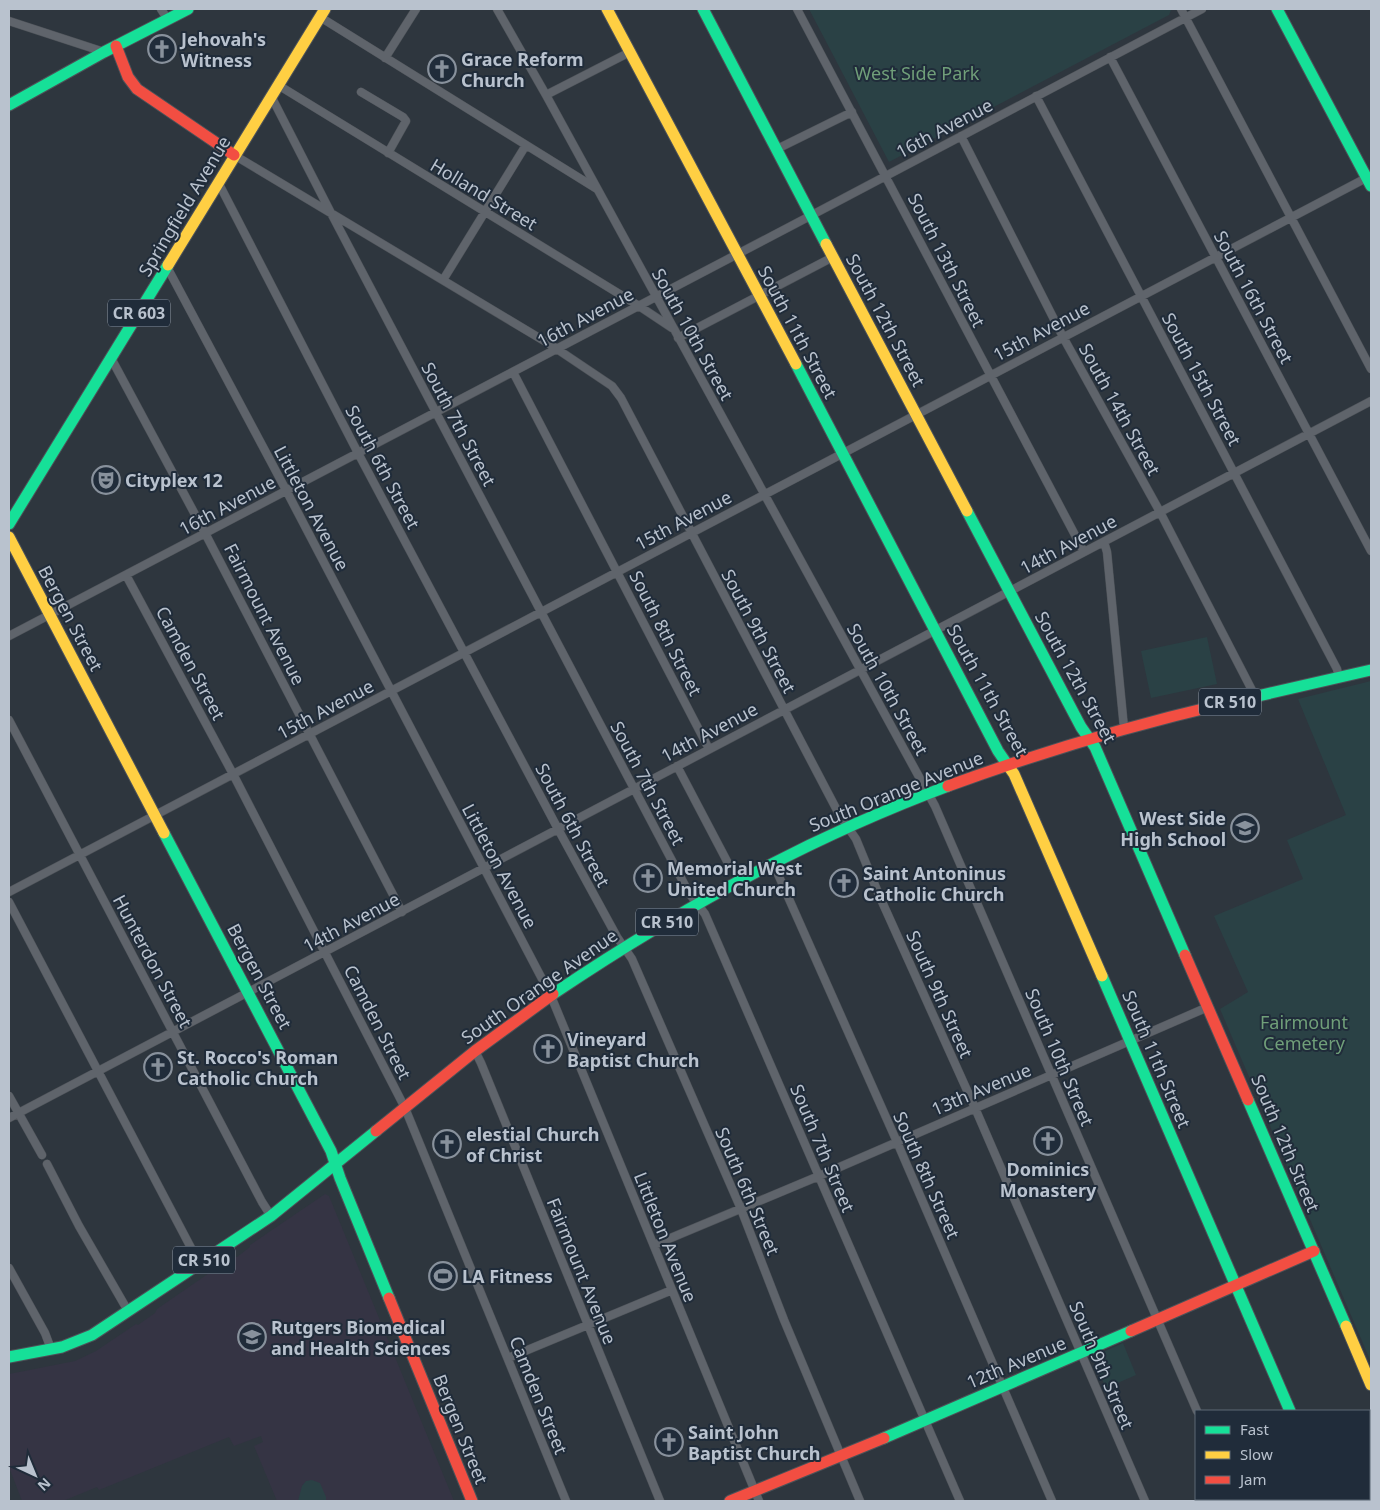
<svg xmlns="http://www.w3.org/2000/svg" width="1380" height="1510" font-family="'Noto Sans',sans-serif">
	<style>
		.medical { fill: #353444 }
		.green { fill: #2a4145 }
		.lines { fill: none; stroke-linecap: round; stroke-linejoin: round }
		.street-casing { stroke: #4d5258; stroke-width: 9 }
		.fast-casing { stroke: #4d5258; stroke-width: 13 }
		.slow-casing { stroke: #4d5258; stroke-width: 13 }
		.jam-casing { stroke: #4d5258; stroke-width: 13 }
		.street { stroke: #5f646b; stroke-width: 8 }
		.fast { stroke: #16e098; stroke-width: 11 }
		.slow { stroke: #ffcf43; stroke-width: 11 }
		.jam { stroke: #f24e42; stroke-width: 11 }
		.labels { text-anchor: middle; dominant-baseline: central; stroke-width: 4; stroke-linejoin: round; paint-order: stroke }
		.shield { fill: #202c3a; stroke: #8b95a2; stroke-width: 1 }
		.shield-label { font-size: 16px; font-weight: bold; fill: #b9c2ce }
		.poi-label { font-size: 18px; font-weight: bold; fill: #b9c2ce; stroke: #202c3a; text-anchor: start }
		.park-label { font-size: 18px; fill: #709f79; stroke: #202c3a }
		.street-label { font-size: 18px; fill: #b9c2ce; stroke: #202c3a }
	</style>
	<rect width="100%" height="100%" fill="#2e363e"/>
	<path class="medical" d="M325 1194 329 1196 454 1501H277L254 1446 263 1442 261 1436 234 1446 229 1437 99 1490 97 1487 63 1501H22L9 1467V1374L75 1361 96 1351 136 1324 138 1325 155 1313 157 1309 234 1256 237 1257 250 1247V1245Z"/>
	<path class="green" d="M809 9H1171V10L1169 15 889 162Z
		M1207 637 1217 684 1151 698 1141 651Z
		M1371 681V1362L1220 1009 1248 992 1214 916 1303 879 1287 840 1346 815 1298 699Z
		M1123 1343 1136 1375 1106 1388 1092 1357Z
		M312 1480 320 1483 326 1497V1501H298L302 1486 306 1481Z"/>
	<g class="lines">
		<defs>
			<path id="street" d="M161 9 168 20
				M497 9 546 95 935 806 1197 1411
				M797 9 1084 552
				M1181 9 1371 369
				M320 17 597 189
				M9 21 104 52
				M1110 57 1371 551
				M385 58 416 9
				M278 85 639 306 672 328
				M361 92 403 117 406 121 388 153
				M546 95 630 52
				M271 96 331 213 689 893 705 914 960 1501
				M1036 96 1337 669 1339 678
				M961 136 1063 337 1160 512 1255 696
				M777 149 852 112
				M234 155 551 345 612 386 621 398 840 816 856 839 879 895 975 1108 1145 1501
				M218 182 358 453 558 829 617 937 632 959 741 1209 784 1320 860 1501
				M167 267 286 490 551 996 759 1501
				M443 280 526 145
				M678 338 833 257
				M111 358 205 533 402 912
				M513 372 709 749
				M1104 542 1107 552 1124 728
				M126 575 233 774 405 1108 566 1501
				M9 636 812 215 1202 9
				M9 720 262 1202 271 1216
				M677 766 729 865
				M773 863 897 1142 1052 1501
				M9 892 1370 176
				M9 902 199 1263
				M475 1051 481 1063 660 1501
				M9 1096 42 1155
				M9 1118 1371 401
				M47 1164 79 1226 128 1311
				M654 1245 819 1176 1208 1007
				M9 1268 45 1333 51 1349
				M508 1358 672 1290
				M1234 1499 1236 1501"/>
			<path id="fast" d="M703 9 826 244
				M1277 9 1371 186
				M9 105 104 52 188 9
				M796 364 998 751 1009 767
				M967 511 1081 727 1095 747 1185 955
				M9 524 168 265
				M1223 704 1371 670
				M164 833 331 1151 340 1178 389 1298
				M1102 976 1290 1411
				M553 994C676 911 808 838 948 786
				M1248 1100 1346 1326
				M9 1357 62 1347 92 1335 271 1216 376 1131
				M884 1438 1131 1331"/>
			<path id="slow" d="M607 9 796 364
				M826 244 967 511
				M168 265 325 9
				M9 537 164 833
				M1009 767 1014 774 1102 976
				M1346 1326 1371 1385"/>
			<path id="jam" d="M116 46 128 77 137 89 234 155
				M948 786C1038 753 1129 726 1223 704
				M1185 955 1248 1100
				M376 1131 475 1051 553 994
				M389 1298 472 1501
				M1131 1331 1314 1251
				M1328 1499 1329 1501
				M730 1501 884 1438"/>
		</defs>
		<use href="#street" class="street-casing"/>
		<use href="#fast" class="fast-casing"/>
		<use href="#slow" class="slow-casing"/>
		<use href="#jam" class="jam-casing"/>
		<use href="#street" class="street"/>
		<use href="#fast" class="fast"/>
		<use href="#slow" class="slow"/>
		<use href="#jam" class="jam"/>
	</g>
	<defs>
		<symbol id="church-ring" viewBox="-11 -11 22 22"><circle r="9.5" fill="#202c3a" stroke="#88919c" stroke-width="1.5"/><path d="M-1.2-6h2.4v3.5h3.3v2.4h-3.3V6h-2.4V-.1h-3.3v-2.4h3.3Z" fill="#88919c"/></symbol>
		<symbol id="theatre-ring" viewBox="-11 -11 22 22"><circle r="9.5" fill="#202c3a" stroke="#88919c" stroke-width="1.5"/><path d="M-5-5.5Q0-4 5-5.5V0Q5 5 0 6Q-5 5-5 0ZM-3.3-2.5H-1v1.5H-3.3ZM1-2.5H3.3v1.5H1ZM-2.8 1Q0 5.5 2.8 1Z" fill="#88919c"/></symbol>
		<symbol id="school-ring" viewBox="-11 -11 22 22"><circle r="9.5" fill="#202c3a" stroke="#88919c" stroke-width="1.5"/><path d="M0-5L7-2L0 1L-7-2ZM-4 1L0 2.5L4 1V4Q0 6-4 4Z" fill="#88919c"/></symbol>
		<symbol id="stadium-ring" viewBox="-11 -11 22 22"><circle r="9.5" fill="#202c3a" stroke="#88919c" stroke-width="1.5"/><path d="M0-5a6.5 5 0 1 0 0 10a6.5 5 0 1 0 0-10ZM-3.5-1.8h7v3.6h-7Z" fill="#88919c"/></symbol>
		<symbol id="university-ring" viewBox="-11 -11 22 22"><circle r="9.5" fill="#202c3a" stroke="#88919c" stroke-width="1.5"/><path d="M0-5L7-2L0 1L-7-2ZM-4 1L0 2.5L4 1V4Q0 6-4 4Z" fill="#88919c"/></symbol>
	</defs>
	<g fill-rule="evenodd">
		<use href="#church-ring" x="146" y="33" width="32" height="32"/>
		<use href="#church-ring" x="426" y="53" width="32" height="32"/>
		<use href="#theatre-ring" x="90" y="464" width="32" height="32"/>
		<use href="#school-ring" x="1229" y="812" width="32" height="32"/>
		<use href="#church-ring" x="632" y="862" width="32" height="32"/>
		<use href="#church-ring" x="828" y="867" width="32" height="32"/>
		<use href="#church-ring" x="532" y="1033" width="32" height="32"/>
		<use href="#church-ring" x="142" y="1051" width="32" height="32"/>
		<use href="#church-ring" x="1032" y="1125" width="32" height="32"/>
		<use href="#church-ring" x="431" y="1128" width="32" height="32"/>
		<use href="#stadium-ring" x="427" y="1260" width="32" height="32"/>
		<use href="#university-ring" x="236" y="1321" width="32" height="32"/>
		<use href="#church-ring" x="653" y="1426" width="32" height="32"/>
	</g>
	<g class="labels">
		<g class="shield">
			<rect x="108" y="299.5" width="62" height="27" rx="4"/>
			<rect x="1199" y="688.5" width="62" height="27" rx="4"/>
			<rect x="636" y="908.5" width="62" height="27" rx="4"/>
			<rect x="173" y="1246.5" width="62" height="27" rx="4"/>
		</g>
		<g class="shield-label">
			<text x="139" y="313">CR 603</text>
			<text x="1230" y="702">CR 510</text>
			<text x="667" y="922">CR 510</text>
			<text x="204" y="1260">CR 510</text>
		</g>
		<g class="poi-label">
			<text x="181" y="39">Jehovah's<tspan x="181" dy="21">Witness</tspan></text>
			<text x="461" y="59">Grace Reform<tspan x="461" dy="21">Church</tspan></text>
			<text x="125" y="480">Cityplex 12</text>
			<text x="1226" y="818" text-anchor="end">West Side<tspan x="1226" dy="21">High School</tspan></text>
			<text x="667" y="868">Memorial West<tspan x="667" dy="21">United Church</tspan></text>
			<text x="863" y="873">Saint Antoninus<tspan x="863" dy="21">Catholic Church</tspan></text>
			<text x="567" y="1039">Vineyard<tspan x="567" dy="21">Baptist Church</tspan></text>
			<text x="177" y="1057">St. Rocco's Roman<tspan x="177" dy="21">Catholic Church</tspan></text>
			<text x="466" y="1134">elestial Church<tspan x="466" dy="21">of Christ</tspan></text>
			<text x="1048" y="1169" text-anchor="middle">Dominics<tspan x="1048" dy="21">Monastery</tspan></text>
			<text x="462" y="1276">LA Fitness</text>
			<text x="271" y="1327">Rutgers Biomedical<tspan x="271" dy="21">and Health Sciences</tspan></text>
			<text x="688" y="1432">Saint John<tspan x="688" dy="21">Baptist Church</tspan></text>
		</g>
		<g class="park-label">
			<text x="917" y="73">West Side Park</text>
			<text x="1304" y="1022">Fairmount<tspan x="1304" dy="21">Cemetery</tspan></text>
		</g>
		<g class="street-label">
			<text transform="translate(944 128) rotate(-28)">16th Avenue</text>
			<text transform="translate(484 194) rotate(31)">Holland Street</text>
			<text transform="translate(184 206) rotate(-59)">Springfield Avenue</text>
			<text transform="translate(947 260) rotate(63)">South 13th Street</text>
			<text transform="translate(1254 297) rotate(62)">South 16th Street</text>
			<text transform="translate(585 317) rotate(-28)">16th Avenue</text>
			<text transform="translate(886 320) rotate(62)">South 12th Street</text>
			<text transform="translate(1041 331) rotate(-28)">15th Avenue</text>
			<text transform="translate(798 332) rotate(62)">South 11th Street</text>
			<text transform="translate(693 334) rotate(61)">South 10th Street</text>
			<text transform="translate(1202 379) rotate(62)">South 15th Street</text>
			<text transform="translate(1120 409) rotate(61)">South 14th Street</text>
			<text transform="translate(459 424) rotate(62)">South 7th Street</text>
			<text transform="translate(383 467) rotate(62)">South 6th Street</text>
			<text transform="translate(227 505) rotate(-28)">16th Avenue</text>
			<text transform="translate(312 508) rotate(62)">Littleton Avenue</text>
			<text transform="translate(683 520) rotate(-28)">15th Avenue</text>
			<text transform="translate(1068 544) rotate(-28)">14th Avenue</text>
			<text transform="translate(265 614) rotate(63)">Fairmount Avenue</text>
			<text transform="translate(71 618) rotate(62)">Bergen Street</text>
			<text transform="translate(759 631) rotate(62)">South 9th Street</text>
			<text transform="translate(666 633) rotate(63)">South 8th Street</text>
			<text transform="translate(191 663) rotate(62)">Camden Street</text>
			<text transform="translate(1076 677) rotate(61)">South 12th Street</text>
			<text transform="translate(888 689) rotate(61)">South 10th Street</text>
			<text transform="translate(988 690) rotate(61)">South 11th Street</text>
			<text transform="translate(325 709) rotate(-28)">15th Avenue</text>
			<text transform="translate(709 732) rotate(-28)">14th Avenue</text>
			<text transform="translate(648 783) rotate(62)">South 7th Street</text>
			<text transform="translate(896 791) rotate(-22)">South Orange Avenue</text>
			<text transform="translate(573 825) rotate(62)">South 6th Street</text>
			<text transform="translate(500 866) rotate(62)">Littleton Avenue</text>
			<text transform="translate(351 922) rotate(-28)">14th Avenue</text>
			<text transform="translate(153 961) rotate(62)">Hunterdon Street</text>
			<text transform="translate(260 976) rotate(62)">Bergen Street</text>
			<text transform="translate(539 986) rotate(-35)">South Orange Avenue</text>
			<text transform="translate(940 994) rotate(66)">South 9th Street</text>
			<text transform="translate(378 1022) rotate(63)">Camden Street</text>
			<text transform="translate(1060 1057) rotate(67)">South 10th Street</text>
			<text transform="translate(1157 1059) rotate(67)">South 11th Street</text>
			<text transform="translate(981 1089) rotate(-23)">13th Avenue</text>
			<text transform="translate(1286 1143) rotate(67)">South 12th Street</text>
			<text transform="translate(823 1148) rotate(67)">South 7th Street</text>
			<text transform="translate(927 1175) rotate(66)">South 8th Street</text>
			<text transform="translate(748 1191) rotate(67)">South 6th Street</text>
			<text transform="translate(666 1237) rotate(68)">Littleton Avenue</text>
			<text transform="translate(582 1271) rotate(68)">Fairmount Avenue</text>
			<text transform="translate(1016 1362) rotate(-23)">12th Avenue</text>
			<text transform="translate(1102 1365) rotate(67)">South 9th Street</text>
			<text transform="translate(539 1395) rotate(68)">Camden Street</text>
			<text transform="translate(461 1429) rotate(68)">Bergen Street</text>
		</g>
	</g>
	<rect width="1380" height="1510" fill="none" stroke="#b9c2ce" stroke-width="20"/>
	<rect x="1195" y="1410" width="175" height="90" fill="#202c3a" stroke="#5d6875"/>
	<rect x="1205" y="1426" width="25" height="8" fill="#16e098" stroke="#5d6875"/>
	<text x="1240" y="1435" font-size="15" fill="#b9c2ce">Fast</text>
	<rect x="1205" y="1451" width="25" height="8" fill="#ffcf43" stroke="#5d6875"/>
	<text x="1240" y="1460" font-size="15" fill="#b9c2ce">Slow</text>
	<rect x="1205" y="1476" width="25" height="8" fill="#f24e42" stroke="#5d6875"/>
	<text x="1240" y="1485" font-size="15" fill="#b9c2ce">Jam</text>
	<g transform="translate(35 1475) rotate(136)" stroke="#202c3a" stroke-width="4" paint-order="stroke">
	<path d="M0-4L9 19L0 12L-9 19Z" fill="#b9c2ce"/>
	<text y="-8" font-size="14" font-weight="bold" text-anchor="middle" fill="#b9c2ce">N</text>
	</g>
</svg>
